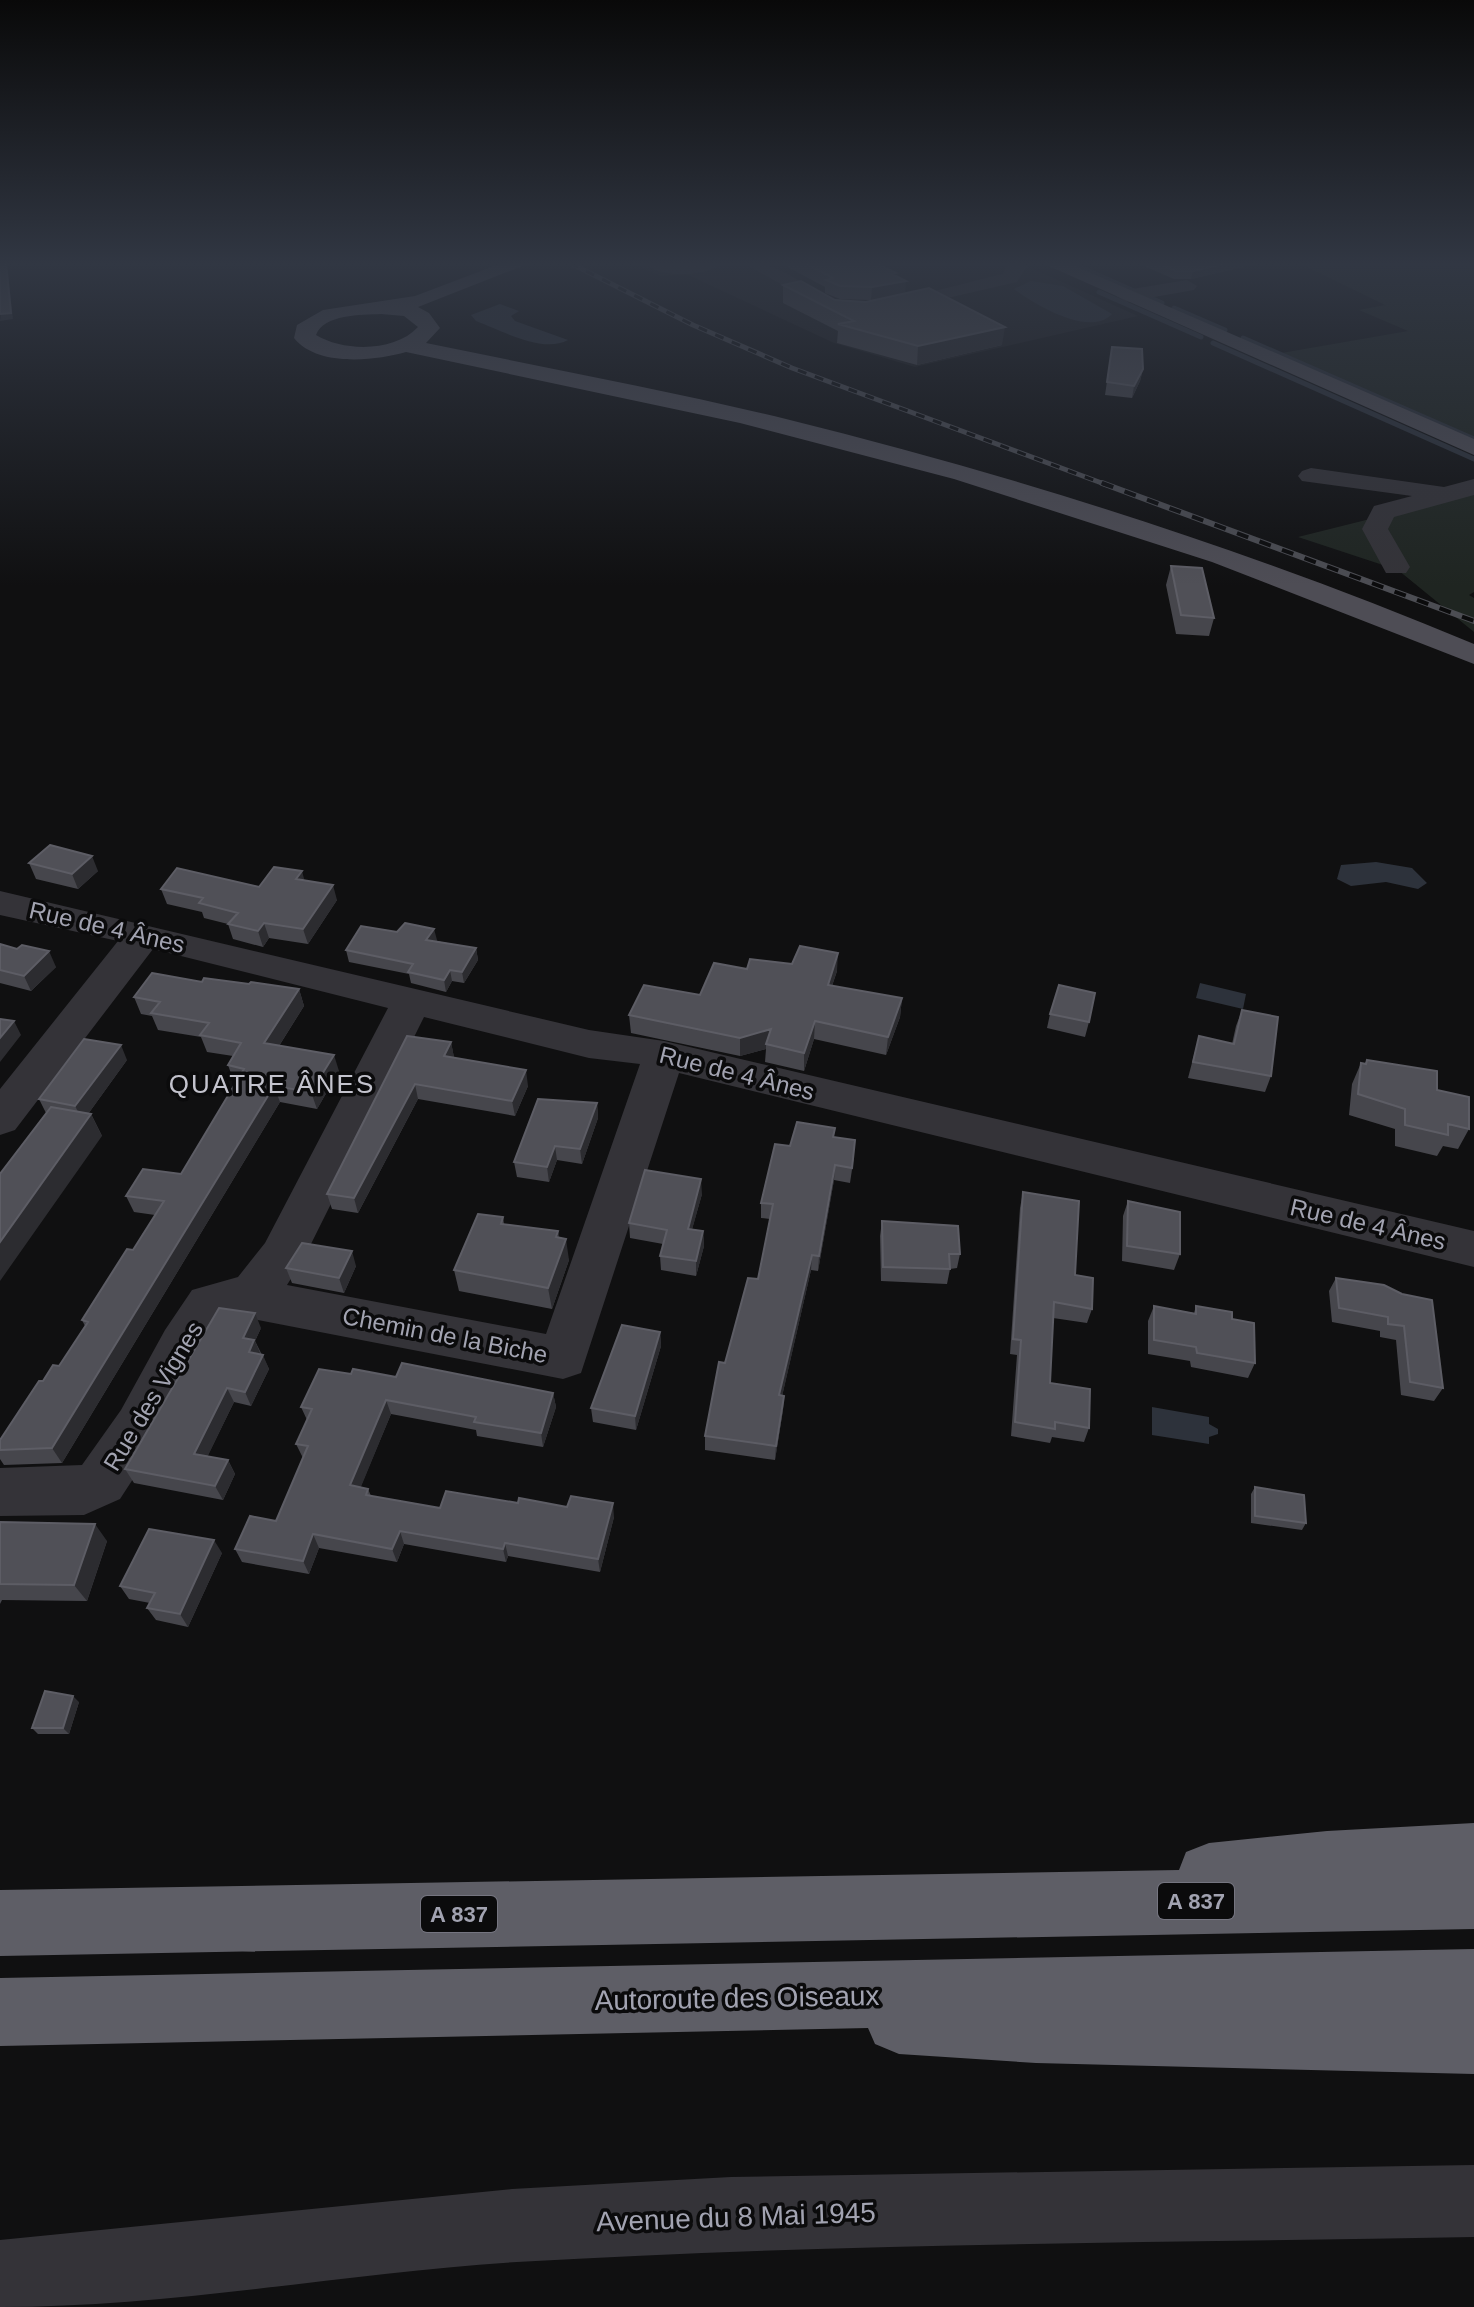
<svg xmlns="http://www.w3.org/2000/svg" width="1474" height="2307" font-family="Helvetica,sans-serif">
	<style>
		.built { fill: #1c1c1e }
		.green { fill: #1f2521 }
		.water { fill: #2d323b }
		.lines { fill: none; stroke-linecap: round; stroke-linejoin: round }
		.stream { stroke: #2d323b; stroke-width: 5 }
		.minor { fill: #343338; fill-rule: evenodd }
		.major { fill: #4e4d55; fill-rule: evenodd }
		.highway { fill: #5e5e66; fill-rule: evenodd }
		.rail-far1-casing { stroke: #4c4d53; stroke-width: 5 }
		.rail-casing { stroke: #4c4d53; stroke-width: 6 }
		.rail-far1 { stroke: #0b0b0c; stroke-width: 3; stroke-dasharray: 9; stroke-linecap: butt }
		.rail { stroke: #0b0b0c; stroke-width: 4; stroke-dasharray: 12; stroke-linecap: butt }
		.wall { fill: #46464c }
		.shaded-wall { fill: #2c2c30 }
		.building { fill: #505057; stroke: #5d5d65; stroke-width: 2 }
		.labels { text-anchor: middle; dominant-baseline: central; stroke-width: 7; stroke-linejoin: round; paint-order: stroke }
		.shield { fill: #0b0b0c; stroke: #757580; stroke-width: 2 }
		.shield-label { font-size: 22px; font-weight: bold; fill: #a2a3b1 }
		.street-label { font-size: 24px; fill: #a2a3b1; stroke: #0b0b0c }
		.neighbourhood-label { font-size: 26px; letter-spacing: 2px; fill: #c3c3cd; stroke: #0b0b0c }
		.near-street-label { font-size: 28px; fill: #a2a3b1; stroke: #0b0b0c }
	</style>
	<rect width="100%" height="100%" fill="#101011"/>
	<path class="built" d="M630 263H1020L1138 316 915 367 834 343 686 274 661 276Z"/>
	<path class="green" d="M1299 263H1474V448L1264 356 1408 331 1359 310 1385 305Z
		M1474 493V592L1469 595 1474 598V632L1398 570 1298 537Z"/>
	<path class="water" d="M1031 281 1063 286 1112 314C1090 338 1034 304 1014 289Z
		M500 304 519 311 511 316 515 321 568 340C542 354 501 330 476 321L471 315Z
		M1376 862 1412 868 1427 883 1418 889 1386 882 1351 886 1337 879 1341 865Z
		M1200 983 1246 994 1243 1009 1196 998Z
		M1152 1407 1209 1417V1424L1218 1429V1434L1209 1437V1444L1152 1435Z"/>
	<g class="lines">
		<path class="stream" d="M1071 263 1134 291
			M1099 292 1201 337
			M1144 295 1162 303
			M1174 308 1225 330
			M1243 338 1474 439
			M1213 343 1474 459"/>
		<path class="minor" d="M645 263H722C707 277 660 279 645 263Z
			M743 263C788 263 801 288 839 302 867 313 969 281 1003 274L1006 267 1003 263 1027 266 1017 282 865 317 836 315Z
			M1187 280 1197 286 1194 290 1126 302 1116 296 1126 290Z
			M1311 468 1444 487 1474 479V495L1394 517 1388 529 1410 567 1406 573H1386L1362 529 1374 506 1412 496 1302 481 1298 476 1302 471Z
			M0 891 589 1030 664 1041 1474 1231V1267L679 1073 581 1373 563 1379 232 1315 226 1318 199 1358 157 1442 120 1499 84 1515 0 1516V1468L82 1465 121 1410 165 1330 192 1290 238 1277 265 1243 388 1008 153 949 15 1130 0 1135V1089L118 941 0 915ZM424 1017 589 1058 640 1064 546 1334 287 1285 305 1256Z
			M1474 2165V2237C1155 2243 836 2243 517 2262 345 2273 173 2307 0 2307V2240L512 2189 731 2177Z"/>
		<path class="major" d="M502 263H530L418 307 429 313 440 328 426 343C547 368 667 390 786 419 1021 477 1251 551 1474 644V664L1212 562 954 479 740 423 406 352C375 361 317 367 294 338L297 325 323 310 415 296ZM381 314 404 316 418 327C395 352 344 352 316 335 324 314 361 315 381 314Z
			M1042 263H1068L1474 439V455Z"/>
		<path class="highway" d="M1474 1823V1929L0 1956V1890L1179 1870 1186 1852 1209 1843 1327 1831Z
			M1474 1949V2074L1036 2063 899 2054 875 2044 868 2028 0 2046V1978Z"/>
		<defs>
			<path id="rail-far1" d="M570 263 693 325 792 368 1107 485"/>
			<path id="rail" d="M1102 483 1474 621"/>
		</defs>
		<use href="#rail-far1" class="rail-far1-casing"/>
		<use href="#rail" class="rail-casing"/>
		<use href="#rail-far1" class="rail-far1"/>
		<use href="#rail" class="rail"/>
	</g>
	<path class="wall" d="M780 263H876L896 273V276L906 293 1002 345 917 365 837 343 838 331 783 303V285L835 300 866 302 871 300 840 299 825 293V287Z
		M1137 263H1260L1191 279H1174Z
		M1112 347 1143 369 1140 381 1132 398 1105 395Z
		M1171 566 1214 618 1209 636 1176 634 1166 585Z
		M29 863 98 871 78 889 36 879Z
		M304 880 337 900 308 944 269 938 263 947 233 939 228 924 204 918 202 912 167 904 161 889 259 887Z
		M437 940 436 941 476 948 478 960 464 983 452 981 446 992 411 983 409 974 349 962 346 950Z
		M0 944 56 967 31 991 0 983Z
		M747 969 837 971 832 986 902 998 900 1017 886 1055 814 1039 804 1071 765 1062 766 1049 740 1056 631 1033 629 1015 700 995Z
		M202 982 249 984 299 989 304 1006 279 1046 339 1071 317 1109 280 1102 62 1463 4 1465 0 1459V1450L43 1381 59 1366 85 1326 82 1320 133 1250 155 1215 134 1212 126 1196 181 1174 236 1082H234L228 1065 233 1056 207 1052 201 1037 158 1030 152 1016 141 1014 134 997Z
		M1242 1010 1271 1076 1265 1092 1188 1078 1199 1036 1232 1044 1236 1026Z
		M1050 1014 1089 1022 1085 1037 1047 1028Z
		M407 1036 451 1042 454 1058 528 1086 515 1116 418 1099 358 1213 332 1209 327 1194Z
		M127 1060 88 1114H91L102 1136 46 1113 39 1099Z
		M1367 1060 1437 1090 1469 1129 1458 1149 1443 1146 1437 1156 1395 1146V1129L1349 1115 1352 1084 1361 1063 1365 1064Z
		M597 1103 598 1118 582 1164 557 1160 549 1182 517 1177 514 1162Z
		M834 1137 854 1156 850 1183 834 1180 818 1271 811 1270 782 1396H784L783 1410 775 1460 705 1450V1436L725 1363 758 1279 770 1219 761 1218V1203L790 1146Z
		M1023 1192 1075 1275 1092 1309 1087 1323 1053 1318 1050 1383 1089 1428 1084 1442 1052 1437 1050 1443 1011 1436 1017 1355 1010 1354 1020 1208Z
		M702 1194 692 1229 703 1231 704 1246 696 1276 661 1270 660 1256 663 1244 630 1238 629 1223Z
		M1128 1201 1180 1254 1174 1270 1122 1261 1123 1216Z
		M503 1217 504 1224 558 1231 559 1238 569 1260 552 1309 459 1291 454 1270Z
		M882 1221 960 1254 957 1268 950 1269 947 1284 881 1281 880 1236Z
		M356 1266 344 1293 292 1283 286 1268Z
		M1336 1278 1384 1285 1443 1388 1434 1401 1401 1395 1396 1340 1380 1337V1331L1332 1322 1329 1291Z
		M1154 1306 1194 1313 1196 1306 1232 1319 1255 1363 1248 1378 1191 1367 1190 1361 1148 1354V1321Z
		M261 1328 255 1341 269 1369 251 1406 234 1402 207 1457 228 1460 235 1474 223 1500 134 1483 125 1469Z
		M660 1332 661 1346 636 1430 593 1422 591 1408Z
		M351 1374 396 1377 553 1393 556 1407 543 1447 477 1436 476 1430 391 1414 360 1488 368 1489 371 1496 440 1508 518 1503 614 1517 600 1572 508 1556 506 1562 404 1544 397 1562 319 1548 309 1574 242 1562 235 1549 276 1521 303 1458 296 1444 307 1420 301 1407Z
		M1255 1487 1306 1523 1302 1530 1251 1523V1494Z
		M0 1522 107 1541 87 1601 2 1600 0 1604Z
		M222 1553 188 1627 156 1620 147 1608 150 1603 129 1599 120 1586Z
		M79 1702 69 1734H38L32 1728Z"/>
	<path class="shaded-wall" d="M6 263H7L13 319 0 321Z
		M1228 263H1260L1191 279 1193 271Z
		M896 273 895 283 906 281 905 294 871 300 872 287 892 274Z
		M1005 327 1002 345 917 365 918 346Z
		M1143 369 1140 381 1132 398 1134 386Z
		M92 856 98 871 78 889 72 874Z
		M302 871 306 886 296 879Z
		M333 885 337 900 308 944 303 929Z
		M264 923 269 938 263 947 258 931Z
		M434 929 437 940 429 952 426 940Z
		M476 948 478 960 464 983 462 972Z
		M49 951 56 967 31 991 24 976Z
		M838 953 837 971 826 1003 828 985Z
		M450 970 452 981 446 992 444 980Z
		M299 989 304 1006 270 1060 264 1043Z
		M902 998 900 1017 886 1055 888 1037Z
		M14 1021 21 1035 0 1062V1038Z
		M815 1021 814 1039 804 1071V1053Z
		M771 1029 766 1044V1049L740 1056V1038Z
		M451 1042 454 1057 447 1071 444 1056Z
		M121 1045 127 1060 83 1121 75 1106Z
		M334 1055 339 1071 317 1109 311 1092Z
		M526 1070 528 1086 515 1116 512 1101Z
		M415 1084 418 1099 358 1213 354 1198Z
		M274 1086 280 1102 62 1463 52 1448Z
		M597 1103 598 1118 582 1164 580 1149Z
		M91 1114 102 1136 0 1281V1242Z
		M555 1146 557 1160 549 1182 547 1167Z
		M835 1165 834 1180 818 1271 819 1256Z
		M701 1179 702 1194 688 1244V1229Z
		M558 1231 561 1251 566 1239 569 1260 552 1309 548 1288 556 1237Z
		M703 1231 704 1246 696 1276V1261Z
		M352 1251 356 1266 344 1293 339 1278Z
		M812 1255 811 1270 779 1410V1395Z
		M255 1313 261 1328 255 1341 261 1355 256 1366 243 1338Z
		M660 1332 661 1346 636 1430 635 1416Z
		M263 1355 269 1369 251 1406 245 1392Z
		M227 1388 234 1402 202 1468 194 1454Z
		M553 1393 556 1407 543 1447 541 1433Z
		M784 1396 783 1410 775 1460 776 1446Z
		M386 1400 391 1414 356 1499 350 1485Z
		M228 1460 235 1474 223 1500 215 1486Z
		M613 1503 614 1517 600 1572 598 1559Z
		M95 1524 107 1541 87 1601 74 1585Z
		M400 1531 404 1544 397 1562 392 1549Z
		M313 1534 319 1548 309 1574 303 1561Z
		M214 1540 222 1553 188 1627 180 1614Z
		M505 1543 508 1556 506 1562 503 1549Z
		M73 1696 79 1702 69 1734 63 1728Z"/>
	<path class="building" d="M0 263H6L11 313 0 314Z
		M805 263H876L896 273 892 274 906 281 872 287 840 286 826 280 833 278Z
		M1158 263H1228L1193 271H1176Z
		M801 281 835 300 866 302 929 288 1005 327 918 346 838 324 854 321 783 285Z
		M1112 347 1142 349 1143 369 1134 386 1107 382Z
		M1171 566 1202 568 1214 618 1181 615Z
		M50 845 92 856 72 874 29 863Z
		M274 867 302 871 296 879 333 885 303 929 264 923 258 931 228 924 238 913 199 903 203 898 161 889 177 868 259 887Z
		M405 923 434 929 426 940 476 948 462 972 450 970 444 980 408 972 413 964 346 950 361 926 397 932Z
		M0 944 17 949 22 945 49 951 24 976 0 970Z
		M800 946 838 953 828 985 902 998 888 1037 815 1021 804 1053 766 1044 771 1029 740 1038 629 1015 644 985 700 995 714 963 747 969 750 959 792 964Z
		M152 973 202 982 204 978 249 984 251 982 299 989 264 1043 334 1055 311 1092 274 1086 52 1448 0 1450V1440L39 1381H43L53 1365 59 1366 88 1322 82 1320 127 1249 133 1250 164 1201 126 1196 143 1169 181 1174 244 1069 228 1065 241 1043 200 1035 209 1023 151 1013 160 1002 134 997Z
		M1059 985 1095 993 1089 1022 1050 1014Z
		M1242 1010 1278 1017 1271 1076 1193 1062 1199 1036 1234 1044Z
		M0 1019 14 1021 0 1038Z
		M407 1036 451 1042 444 1056 526 1070 512 1101 415 1084 354 1198 327 1194Z
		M84 1039 121 1045 75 1106 39 1099Z
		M1367 1060 1437 1071V1090L1469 1097V1129L1448 1124V1135L1405 1125V1109L1358 1094 1361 1063 1366 1064Z
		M538 1099 597 1103 580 1149 555 1146 547 1167 514 1162Z
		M51 1107 91 1114 0 1242V1174Z
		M797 1122 835 1128 833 1137 855 1140 852 1168 835 1165 819 1256 812 1255 779 1395 784 1396 776 1446 705 1436 719 1362 725 1363 748 1278 758 1279 773 1204 761 1203 775 1144 790 1146Z
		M645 1170 701 1179 688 1229 703 1231 696 1261 660 1256 667 1230 629 1223Z
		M1023 1192 1079 1201 1075 1275 1093 1278 1092 1309 1054 1302 1050 1383 1090 1389 1089 1428 1055 1422V1429L1015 1422 1021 1340 1013 1339Z
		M1128 1201 1180 1212V1254L1127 1246Z
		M478 1214 503 1217 501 1224 558 1231 556 1237 566 1239 548 1288 454 1270Z
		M882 1221 958 1226 960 1254H949L950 1269 883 1267Z
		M302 1243 352 1251 339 1278 286 1268Z
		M1336 1278 1384 1285 1402 1294 1432 1300 1443 1388 1410 1382 1404 1326 1388 1324V1317L1339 1308Z
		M1154 1306 1196 1314V1306L1232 1312V1319L1254 1323 1255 1363 1197 1353 1196 1347 1154 1340Z
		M219 1308 255 1313 243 1338 254 1340 249 1352 263 1355 245 1392 227 1388 194 1454 228 1460 215 1486 125 1469Z
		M622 1325 660 1332 635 1416 591 1408Z
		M402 1363 553 1393 541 1433 474 1422 476 1417 386 1400 350 1485 368 1489 366 1495 440 1508 446 1491 518 1503 519 1498 567 1507 571 1496 613 1503 598 1559 505 1543 503 1549 400 1531 392 1549 313 1534 303 1561 235 1549 250 1516 276 1521 308 1446 296 1444 312 1409 301 1407 319 1369 351 1374 353 1369 396 1377Z
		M1255 1487 1304 1495 1306 1523 1255 1516Z
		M0 1522 95 1524 74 1585 0 1584Z
		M149 1529 214 1540 180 1614 147 1608 155 1593 120 1586Z
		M45 1691 73 1696 63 1728H32Z"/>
	<linearGradient id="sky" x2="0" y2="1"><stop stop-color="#090909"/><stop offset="0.45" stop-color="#313743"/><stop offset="1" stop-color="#313743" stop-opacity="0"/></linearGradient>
	<rect width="1474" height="586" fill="url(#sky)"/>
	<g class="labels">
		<g class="shield">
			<rect x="1158" y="1883" width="76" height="36" rx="6"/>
			<rect x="421" y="1896" width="76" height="36" rx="6"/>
		</g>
		<g class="shield-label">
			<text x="1196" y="1901">A 837</text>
			<text x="459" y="1914">A 837</text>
		</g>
		<g class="street-label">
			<text transform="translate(107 927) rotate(13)">Rue de 4 Ânes</text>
			<text transform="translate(737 1073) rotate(14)">Rue de 4 Ânes</text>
			<text transform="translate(1368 1224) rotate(13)">Rue de 4 Ânes</text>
			<text transform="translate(445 1335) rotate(11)">Chemin de la Biche</text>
			<text transform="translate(153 1396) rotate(-59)">Rue des Vignes</text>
		</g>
		<g class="neighbourhood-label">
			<text x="272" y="1084">QUATRE ÂNES</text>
		</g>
		<g class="near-street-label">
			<text transform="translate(737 1998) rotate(-1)">Autoroute des Oiseaux</text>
			<text transform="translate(736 2217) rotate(-2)">Avenue du 8 Mai 1945</text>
		</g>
	</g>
</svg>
